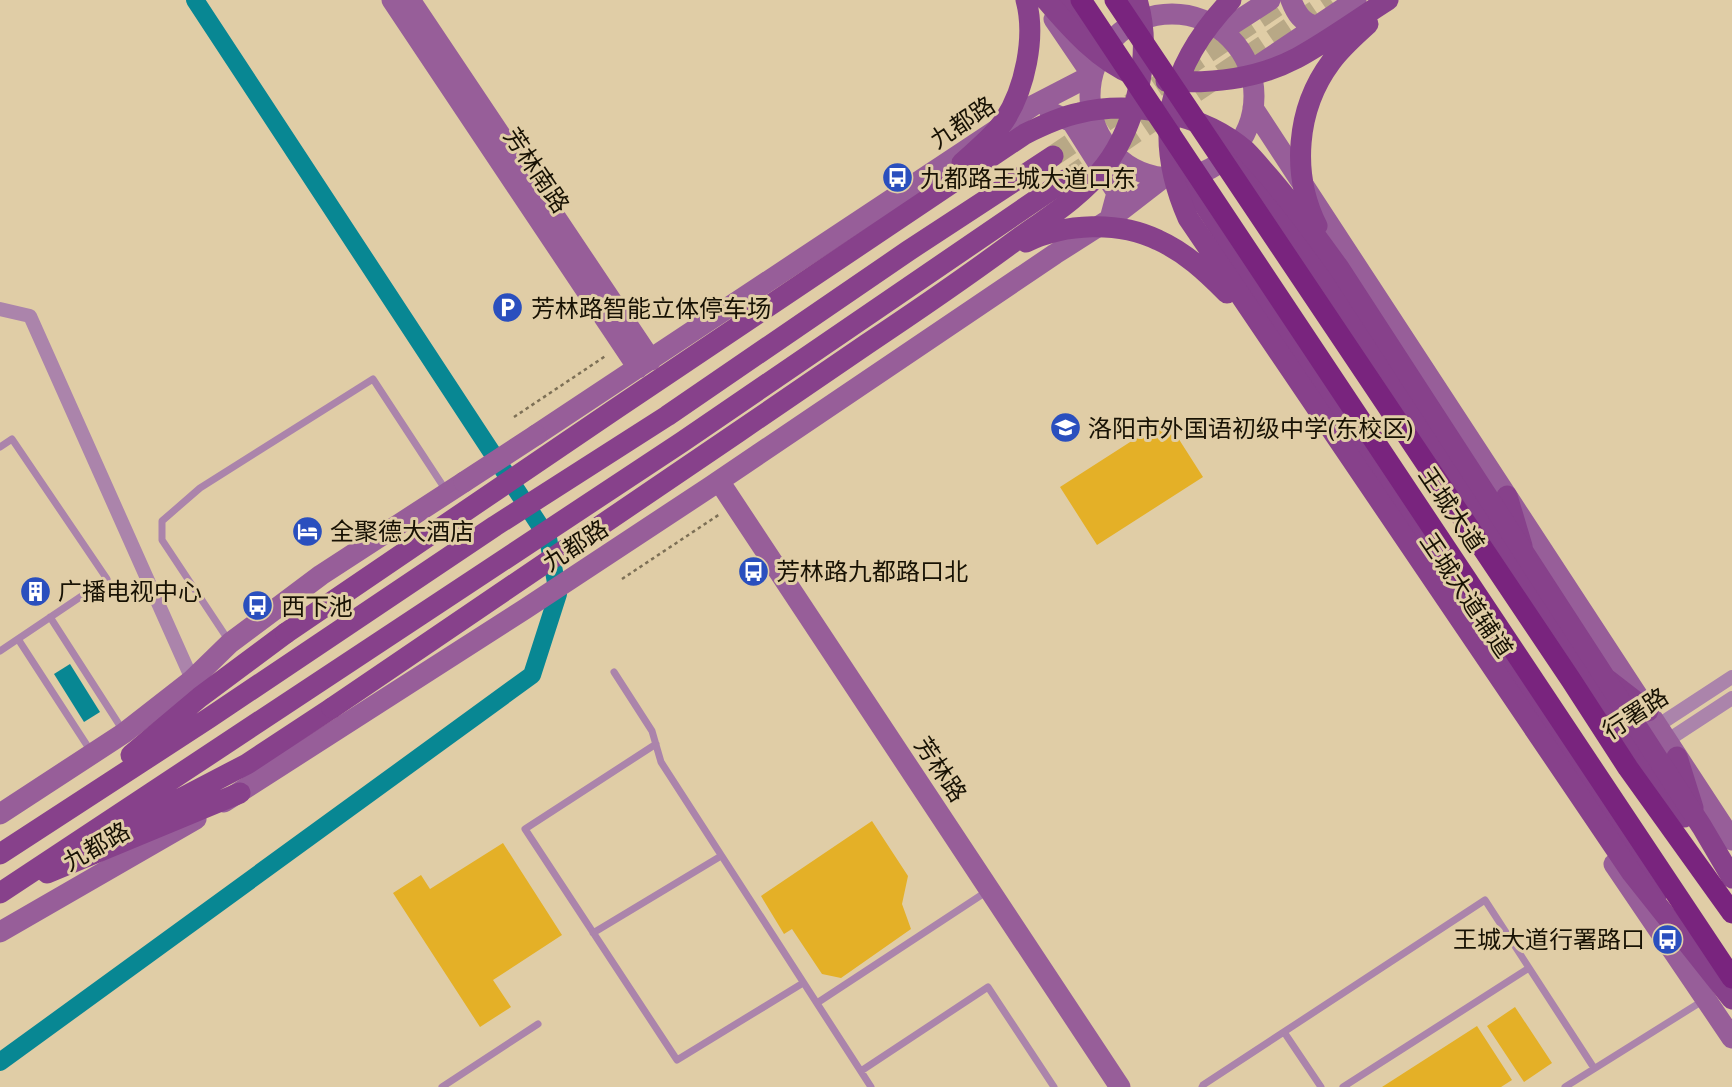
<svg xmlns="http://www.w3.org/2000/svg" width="1732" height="1087" font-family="'Archivo Narrow','Noto Sans SC',sans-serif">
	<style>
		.green { fill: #e4b027 }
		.water { fill: #088793 }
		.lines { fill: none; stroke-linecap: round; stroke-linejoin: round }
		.canal { stroke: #088793; stroke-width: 18 }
		.primary-tunnel { stroke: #b8a886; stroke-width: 21; stroke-dasharray: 21 10; stroke-linecap: butt }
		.path { stroke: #7d7056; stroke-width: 2.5; stroke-dasharray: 3.5 3.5; stroke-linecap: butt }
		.lane { stroke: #ab84ab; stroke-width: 7 }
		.street { stroke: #ab84ab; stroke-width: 14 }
		.secondary { stroke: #975e99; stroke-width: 21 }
		.primary { stroke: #87418b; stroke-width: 21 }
		.secondary-bridge { stroke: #975e99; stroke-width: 21 }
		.primary-bridge { stroke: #87418b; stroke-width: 21 }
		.highway-bridge { stroke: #79247e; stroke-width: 21 }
		.labels { text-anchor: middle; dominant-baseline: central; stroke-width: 6; stroke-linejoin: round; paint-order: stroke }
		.street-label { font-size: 24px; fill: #181204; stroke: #e0cda6 }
		.poi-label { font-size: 24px; fill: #181204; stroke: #e0cda6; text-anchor: start }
	</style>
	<rect width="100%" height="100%" fill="#e0cda6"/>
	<path class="green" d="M1166 419 1203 477 1097 545 1060 487Z
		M872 821 908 876 902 904 911 929 841 978 822 974 792 929 784 934 761 896Z
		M503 843 562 935 493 980 511 1007 480 1027 393 893 421 875 430 889Z
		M1515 1007 1552 1063 1524 1082 1487 1026Z
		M1477 1026 1512 1080 1501 1087H1382Z"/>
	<path class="water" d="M70 664 100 712 84 722 54 674Z"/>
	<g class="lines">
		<path class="canal" d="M0 1062 532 675 558 594 548 538 195 0"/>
		<path class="primary-tunnel" d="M1053 156 1286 0
			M1067 179 1331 0"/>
		<path class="path" d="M514 417 607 355
			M622 579 720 514"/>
		<path class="lane" d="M0 447 12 439 107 579 0 651
			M50 617 122 729
			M18 639 92 753
			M229 641 162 540V521L200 488 373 379 447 492
			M614 672 652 731 661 762 871 1087
			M656 744 525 829 677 1060 803 983
			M593 933 721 856
			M817 1003 989 890
			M1284 1032 1321 1087
			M861 1071 988 987 1054 1087
			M442 1087 538 1024
			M1202 1087 1203 1085 1485 900 1594 1068
			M1343 1087 1529 968
			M1565 1087 1704 1000"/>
		<path class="street" d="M0 309 30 316 195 686
			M1651 730 1732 677
			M1662 744 1732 698"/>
		<path class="secondary" d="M392 0 638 368
			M410 0 651 360
			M1291 0C1296 13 1302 23 1316 26
			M1090 96a82 82 0 1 1 164 0a82 82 0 1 1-164 0Z
			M1054 19 1092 75
			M1222 31 1270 0
			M1250 71 1356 0
			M1253 108 1732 840
			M1050 112 1072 122 1117 193 1110 219
			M536 435 1034 105 1092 75
			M719 481 1120 1087
			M224 802 525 609 710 487 1055 254 1110 219 1163 178
			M0 814 124 733 192 680 230 643 321 575 464 482
			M1614 864 1732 1038
			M0 932 196 819"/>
		<path class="primary" d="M1068 0 1101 51
			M1235 148 1570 651 1684 817
			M1186 177 1578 775 1658 892
			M1507 496 1522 546
			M1608 680 1648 711
			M131 755 200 697 286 633
			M1677 757 1693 808
			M107 837 247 764 332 708
			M0 854 209 718 495 526 667 416 908 251 1053 156
			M47 873 240 793
			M0 893 682 442 1067 179"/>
		<path class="secondary-bridge" d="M464 482 536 435"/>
		<path class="primary-bridge" d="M1046 0C1070 28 1099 61 1134 75
			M1231 0C1169 65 1151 134 1188 218L1632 873 1732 999
			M1166 81C1210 84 1257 79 1297 58 1328 41 1358 19 1388 0
			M962 163C976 150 993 137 1004 121 1025 89 1036 37 1026 0
			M1317 226C1291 174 1296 109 1331 62 1341 48 1355 36 1368 24
			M1026 242C1065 223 1119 221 1158 240 1185 252 1206 272 1227 293
			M286 633 614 410 1025 134C1043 125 1060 117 1079 113 1133 100 1204 114 1246 151 1252 157 1258 164 1264 171 1291 201 1315 235 1339 268L1702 827 1732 878
			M332 708C510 587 689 466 867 344 918 310 969 275 1019 238 1050 216 1082 196 1105 166 1137 124 1153 51 1137 0"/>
		<path class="highway-bridge" d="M1081 0 1732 978
			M1115 0 1571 680 1628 768 1732 913"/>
	</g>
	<defs>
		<symbol id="bus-disc" viewBox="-11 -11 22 22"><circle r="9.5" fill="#2a4fbe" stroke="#e0cda6"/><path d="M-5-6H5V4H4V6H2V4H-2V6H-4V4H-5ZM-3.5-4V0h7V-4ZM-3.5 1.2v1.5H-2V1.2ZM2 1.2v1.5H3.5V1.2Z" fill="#fff"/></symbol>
		<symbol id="parking-disc" viewBox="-11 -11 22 22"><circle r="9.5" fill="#2a4fbe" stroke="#e0cda6"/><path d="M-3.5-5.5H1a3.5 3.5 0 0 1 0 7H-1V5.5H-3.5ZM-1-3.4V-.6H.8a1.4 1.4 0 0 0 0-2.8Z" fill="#fff"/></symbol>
		<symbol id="school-disc" viewBox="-11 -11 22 22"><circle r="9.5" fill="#2a4fbe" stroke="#e0cda6"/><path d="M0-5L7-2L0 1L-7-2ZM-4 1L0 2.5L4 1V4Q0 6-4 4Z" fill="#fff"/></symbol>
		<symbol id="hotel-disc" viewBox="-11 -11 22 22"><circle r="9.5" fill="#2a4fbe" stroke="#e0cda6"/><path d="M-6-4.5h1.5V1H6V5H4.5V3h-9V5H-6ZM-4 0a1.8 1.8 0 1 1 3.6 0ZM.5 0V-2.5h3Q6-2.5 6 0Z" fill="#fff"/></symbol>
		<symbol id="building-disc" viewBox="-11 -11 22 22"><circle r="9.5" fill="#2a4fbe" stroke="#e0cda6"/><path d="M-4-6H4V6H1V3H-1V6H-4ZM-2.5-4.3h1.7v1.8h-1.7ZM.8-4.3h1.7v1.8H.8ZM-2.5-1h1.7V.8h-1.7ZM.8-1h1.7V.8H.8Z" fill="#fff"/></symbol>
	</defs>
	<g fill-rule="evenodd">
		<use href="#bus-disc" x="880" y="160" width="35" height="35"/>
		<use href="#parking-disc" x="490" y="290" width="35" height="35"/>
		<use href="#school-disc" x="1048" y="410" width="35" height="35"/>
		<use href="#hotel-disc" x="290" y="514" width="35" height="35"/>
		<use href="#bus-disc" x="736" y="554" width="35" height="35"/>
		<use href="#building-disc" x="18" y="574" width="35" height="35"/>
		<use href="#bus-disc" x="240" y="588" width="35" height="35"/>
		<use href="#bus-disc" x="1650" y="922" width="35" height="35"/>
	</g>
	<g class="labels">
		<g class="street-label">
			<text transform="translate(962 122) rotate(-34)">九都路</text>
			<text transform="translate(537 170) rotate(56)">芳林南路</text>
			<text transform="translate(1452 509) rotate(56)">王城大道</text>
			<text transform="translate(575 545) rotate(-33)">九都路</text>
			<text transform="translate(1467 595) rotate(56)">王城大道辅道</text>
			<text transform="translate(1635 713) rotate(-33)">行署路</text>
			<text transform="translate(941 769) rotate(56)">芳林路</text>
			<text transform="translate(96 846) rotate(-30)">九都路</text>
		</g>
		<g class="poi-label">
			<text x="920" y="178">九都路王城大道口东</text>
			<text x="531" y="308">芳林路智能立体停车场</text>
			<text x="1088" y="428">洛阳市外国语初级中学(东校区)</text>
			<text x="330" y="531">全聚德大酒店</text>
			<text x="776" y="571">芳林路九都路口北</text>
			<text x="58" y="591">广播电视中心</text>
			<text x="281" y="606">西下池</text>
			<text x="1645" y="939" text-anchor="end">王城大道行署路口</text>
		</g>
	</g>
</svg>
